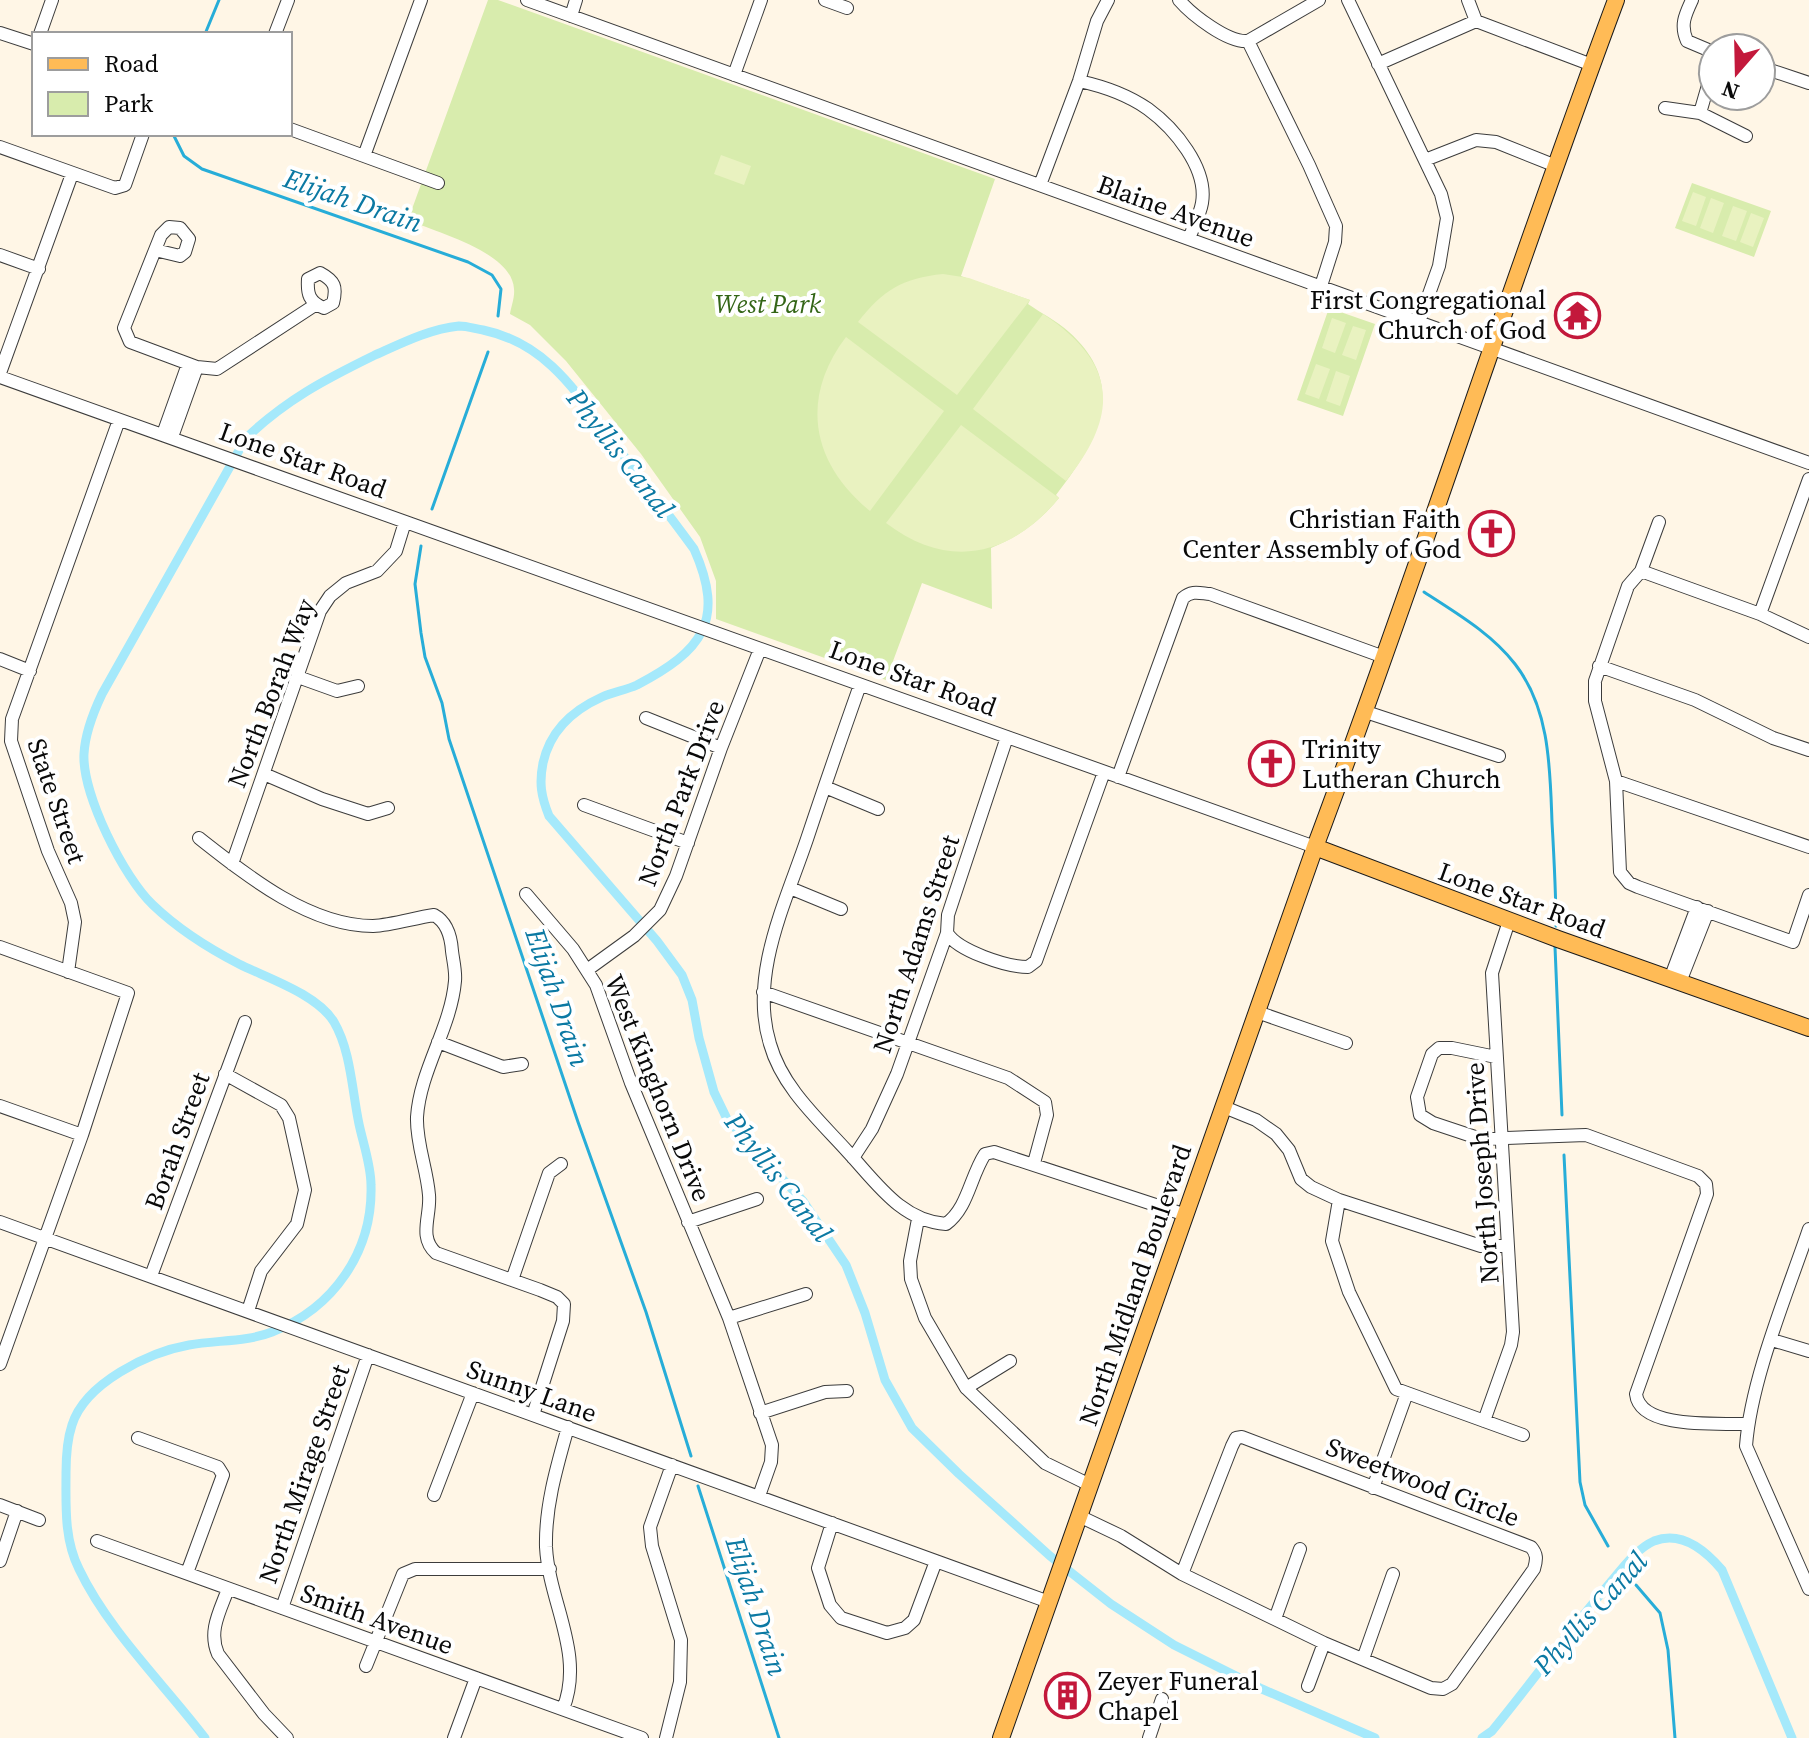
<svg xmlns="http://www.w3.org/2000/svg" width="1809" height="1738" font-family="'Source Serif 4',serif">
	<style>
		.green { fill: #d8ecad }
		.pitch { fill: #e9f2c0 }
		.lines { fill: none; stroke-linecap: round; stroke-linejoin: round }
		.stream { stroke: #27add8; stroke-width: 3 }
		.canal { stroke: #a5e9fb; stroke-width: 9 }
		.minor-casing { stroke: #3c3c3c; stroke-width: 14 }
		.major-casing { stroke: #1a1a1a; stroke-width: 18 }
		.minor { stroke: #fff; stroke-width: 12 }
		.major { stroke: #ffbb56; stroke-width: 16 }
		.labels { text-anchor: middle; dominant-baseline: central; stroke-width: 8; stroke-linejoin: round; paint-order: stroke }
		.street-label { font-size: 26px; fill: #090909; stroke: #fff }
		.poi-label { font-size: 26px; fill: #090909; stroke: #fff; text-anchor: end }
		.park-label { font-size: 26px; font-style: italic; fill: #336516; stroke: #fff }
		.water-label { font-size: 28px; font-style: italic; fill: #0b79a3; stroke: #fff }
	</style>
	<rect width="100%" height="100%" fill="#fff6e6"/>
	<path class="green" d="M488 0H498L995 179 961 276 1030 300 1028 304C1041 313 1057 321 1069 332 1130 387 1097 442 1056 495L1059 498C1039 522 1020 536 991 548L992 609 922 583 886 680 716 619V581L700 537 641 454 566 361 530 325 510 314C511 307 515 297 514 289 512 252 438 233 408 220Z
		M1692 183 1771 211 1754 257 1675 228Z
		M1329 308 1375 324 1343 416 1297 400Z"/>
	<path class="pitch" d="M721 155 751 166 744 185 714 174Z
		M1693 192 1706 197 1696 226 1682 221Z
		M1711 198 1724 203 1713 233 1700 228Z
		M1733 206 1747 211 1736 241 1722 236Z
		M1751 213 1764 218 1753 247 1740 242Z
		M943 274 969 278 1030 300 957 395 858 322C883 290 903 278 943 274Z
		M1043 314C1116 362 1121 413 1066 481L973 409Z
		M1332 318 1346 323 1335 353 1322 348Z
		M1353 326 1366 330 1356 360 1342 355Z
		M846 337 944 411 870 511C812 464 799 399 846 337Z
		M1316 364 1330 369 1319 399 1305 394Z
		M1336 371 1350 376 1340 406 1326 401Z
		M961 425 1059 498C1011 556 949 571 886 523Z"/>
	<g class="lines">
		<path class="stream" d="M205 34 219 0
			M173 134 184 156 202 169 468 262 492 275 501 289 498 316
			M432 509 488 352
			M421 546 415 584 421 633 425 657 442 703 449 739 578 1122 646 1312 691 1456
			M1424 592C1456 613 1491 633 1515 664 1550 709 1550 768 1552 822 1554 857 1556 892 1556 926
			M1555 947 1562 1115
			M1564 1155 1580 1482 1585 1505 1608 1546
			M698 1486 779 1738
			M1636 1585 1660 1613 1668 1650 1675 1738"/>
		<path class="canal" d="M205 1738C164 1684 108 1630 79 1569 64 1539 66 1506 66 1473 66 1457 67 1440 72 1425 85 1383 149 1352 189 1345 216 1340 247 1342 272 1332 334 1308 373 1251 371 1185 371 1165 363 1143 359 1124 352 1091 351 1051 334 1022 317 994 267 978 239 964 208 948 178 929 153 905 124 878 82 794 84 754 85 733 93 713 102 694L246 438C286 400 324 380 373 356 400 344 429 329 459 326 467 326 476 329 483 330 550 344 579 397 617 447 643 481 669 515 694 549 726 621 702 651 637 685 626 690 613 692 602 697 573 710 550 731 543 763 539 783 541 796 549 816L657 941 682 975 692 1000 699 1038 714 1092 727 1119 803 1201 846 1265 865 1313 885 1380 912 1428 959 1474 1050 1556 1111 1604 1174 1645 1262 1689 1375 1738
			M1482 1738 1492 1731C1532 1682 1569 1631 1610 1583 1622 1569 1636 1549 1654 1541 1682 1530 1706 1551 1722 1570L1792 1738"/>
		<defs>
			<path id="minor" d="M527 0 1809 463
				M825 0 847 8
				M1179 0C1192 15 1228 43 1248 41L1309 165 1336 226 1335 242 1321 286
				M1348 0 1441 194 1447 218 1439 266 1419 322
				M1468 0 1476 21
				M1692 0C1685 15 1680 25 1687 41L1713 52
				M571 16 576 0
				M0 33 34 44
				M40 34 52 0
				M275 34 288 0
				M1248 41 1319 0
				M1378 64 1476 21 1592 65
				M1761 67 1809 83
				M734 75 761 0
				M1079 81C1102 86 1128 95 1148 109 1174 128 1208 168 1202 203 1200 215 1193 227 1189 239
				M1665 108 1700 113 1746 136
				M1700 113 1713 68
				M290 129 438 183
				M0 147 115 188 125 185 143 134
				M364 156 421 0
				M1425 160 1476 140 1496 142 1556 166
				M1040 185 1079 81 1097 21 1108 0
				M169 227 180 228 189 239 185 252 180 256 155 250 161 235Z
				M155 250 124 328 130 342 197 367 217 369 315 305
				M0 255 39 269
				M320 273C335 281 337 287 333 303L324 308C309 302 307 294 308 279Z
				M0 373 72 174
				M0 377 1315 847
				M163 434 188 364
				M172 437 197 367
				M1659 522 1641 571 1628 586 1595 681V701L1616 781 1620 872 1629 883 1638 887 1793 942 1809 895
				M1641 571 1760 614 1809 637
				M1760 614 1809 479
				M0 659 30 671
				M1599 666 1695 700 1773 738 1809 750
				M298 677 337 691 358 686
				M860 685C842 736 824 788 807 839 785 904 749 976 770 1044 782 1087 818 1119 847 1151 876 1182 901 1221 946 1224 968 1208 970 1177 985 1154L994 1152 1186 1215
				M1366 712 1499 756
				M646 718 721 748
				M264 774 322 799 368 814 388 808
				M1118 777 1183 598C1192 590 1199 593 1210 594L1384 657
				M1616 781 1809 847
				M825 787 878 809
				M584 805 688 843
				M199 838C246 875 309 926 373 926 392 925 414 918 434 915 447 922 451 936 452 951 453 960 456 971 455 981 451 1028 420 1070 417 1117 416 1143 427 1169 429 1195 431 1216 418 1237 436 1253L540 1290 557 1297 564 1304 563 1321 533 1415
				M232 864 320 611 330 596 346 583 377 571 396 551 405 522
				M790 888 841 909
				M526 894 573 949 596 985 631 1083 729 1318 772 1445 771 1462 759 1496
				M947 933C958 951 1007 967 1028 967L1036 961 1104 772
				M0 947 128 993 82 1135 0 1364
				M587 970 634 936 660 910 676 876 721 748 760 649
				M68 972 75 922 71 903 48 851 11 741 12 719 119 420
				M1670 979 1697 907
				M1680 982 1708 911
				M763 992 1008 1078 1045 1102 1047 1115 1034 1163
				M1257 1012 1346 1043
				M438 1042 503 1067 522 1064
				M1496 1057 1452 1048H1439L1432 1054 1417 1097 1420 1115 1433 1123 1481 1139 1586 1135 1698 1176 1706 1184 1707 1194 1636 1394C1640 1430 1720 1423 1747 1424
				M225 1074 281 1105 289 1118 305 1190 297 1224 261 1271 248 1311
				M0 1106 82 1135
				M1224 1107 1256 1120 1276 1134 1289 1150 1301 1179 1311 1187 1339 1200 1481 1246H1507
				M853 1158 872 1129 897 1074 947 933 948 915 1007 737
				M1339 1200 1332 1241 1349 1292 1396 1389 1523 1435
				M918 1219 910 1261 911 1279 925 1318 966 1388 1045 1463 1090 1485
				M0 1222 1049 1602
				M688 1222 757 1199
				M1809 1229C1787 1294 1751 1379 1746 1446L1809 1589
				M151 1276 245 1022
				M512 1280 549 1173 561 1164
				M729 1318 806 1294
				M1772 1340 1809 1351
				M966 1388 1010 1361
				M760 1413 825 1392 847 1391
				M1484 1421 1511 1345 1513 1332 1492 973 1509 921
				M138 1438 218 1467 223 1475 187 1573
				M1373 1488 1407 1393
				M434 1495 473 1393
				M0 1505 39 1520
				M1079 1516 1121 1536 1182 1574 1324 1643 1431 1688 1443 1689 1452 1684 1534 1569C1537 1559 1537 1554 1531 1547L1242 1437 1236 1438 1232 1446 1182 1574
				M832 1523 818 1568 830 1605 841 1618 887 1633 905 1628 914 1620 936 1561
				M97 1541 642 1738
				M0 1561 17 1511
				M228 1589C220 1611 208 1631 218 1654L264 1714 287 1738
				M282 1608 368 1355
				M1275 1619 1300 1549
				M1363 1659 1393 1574
				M366 1666 403 1574 415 1569H550
				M1308 1686 1324 1643
				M563 1709C585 1654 549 1603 546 1547 545 1506 557 1466 568 1427
				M454 1738 476 1678
				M666 1738 680 1682 681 1640 652 1546 650 1527 672 1465
				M1149 1738 1162 1699"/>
			<path id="major" d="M1315 847 1558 939 1809 1028
				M1001 1738 1315 847C1420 567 1511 281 1616 0"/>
		</defs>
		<use href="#minor" class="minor-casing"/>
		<use href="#major" class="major-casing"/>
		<use href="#minor" class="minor"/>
		<use href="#major" class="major"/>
	</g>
	<defs>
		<symbol id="temple-ring" viewBox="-11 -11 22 22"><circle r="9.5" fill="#fff" stroke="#c3183b" stroke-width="1.5"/><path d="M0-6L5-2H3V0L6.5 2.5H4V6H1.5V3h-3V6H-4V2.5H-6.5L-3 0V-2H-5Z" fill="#c3183b"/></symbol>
		<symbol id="church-ring" viewBox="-11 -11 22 22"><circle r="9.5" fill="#fff" stroke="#c3183b" stroke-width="1.5"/><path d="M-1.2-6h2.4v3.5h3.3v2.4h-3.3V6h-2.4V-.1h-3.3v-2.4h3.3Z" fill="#c3183b"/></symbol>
		<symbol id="building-ring" viewBox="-11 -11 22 22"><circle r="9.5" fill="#fff" stroke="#c3183b" stroke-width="1.5"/><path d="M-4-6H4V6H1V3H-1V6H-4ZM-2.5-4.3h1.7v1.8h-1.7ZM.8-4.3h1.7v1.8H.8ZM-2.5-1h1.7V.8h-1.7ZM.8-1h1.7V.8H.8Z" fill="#c3183b"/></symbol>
	</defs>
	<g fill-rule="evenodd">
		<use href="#temple-ring" x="1552" y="290" width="51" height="51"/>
		<use href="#church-ring" x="1466" y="508" width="51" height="51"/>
		<use href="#church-ring" x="1246" y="738" width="51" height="51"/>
		<use href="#building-ring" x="1042" y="1670" width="51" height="51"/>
	</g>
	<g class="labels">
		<g class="street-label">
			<text transform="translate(1176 211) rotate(20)">Blaine Avenue</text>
			<text transform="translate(303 460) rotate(20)">Lone Star Road</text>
			<text transform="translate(913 678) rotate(20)">Lone Star Road</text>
			<text transform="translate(271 693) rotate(-69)">North Borah Way</text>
			<text transform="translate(681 793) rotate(-69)">North Park Drive</text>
			<text transform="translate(57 801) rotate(71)">State Street</text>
			<text transform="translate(1522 900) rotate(20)">Lone Star Road</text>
			<text transform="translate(916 944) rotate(-72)">North Adams Street</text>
			<text transform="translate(658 1088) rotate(68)">West Kinghorn Drive</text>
			<text transform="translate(177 1141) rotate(-70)">Borah Street</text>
			<text transform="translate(1482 1173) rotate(-94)">North Joseph Drive</text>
			<text transform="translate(1135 1285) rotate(-71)">North Midland Boulevard</text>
			<text transform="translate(532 1391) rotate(20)">Sunny Lane</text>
			<text transform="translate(304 1474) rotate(-71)">North Mirage Street</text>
			<text transform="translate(1423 1482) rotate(21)">Sweetwood Circle</text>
			<text transform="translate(377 1619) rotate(20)">Smith Avenue</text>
		</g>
		<g class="poi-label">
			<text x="1546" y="300">First Congregational<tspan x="1546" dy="30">Church of God</tspan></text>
			<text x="1461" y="519">Christian Faith<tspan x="1461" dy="30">Center Assembly of God</tspan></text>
			<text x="1302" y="749" text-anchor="start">Trinity<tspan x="1302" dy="30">Lutheran Church</tspan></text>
			<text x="1098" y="1681" text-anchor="start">Zeyer Funeral<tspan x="1098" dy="30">Chapel</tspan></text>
		</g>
		<g class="park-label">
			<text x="768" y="304">West Park</text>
		</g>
		<g class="water-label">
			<text transform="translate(353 200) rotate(19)">Elijah Drain</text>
			<text transform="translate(621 453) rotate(52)">Phyllis Canal</text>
			<text transform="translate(558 997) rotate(71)">Elijah Drain</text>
			<text transform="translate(779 1177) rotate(52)">Phyllis Canal</text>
			<text transform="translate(757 1606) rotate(72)">Elijah Drain</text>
			<text transform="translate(1590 1613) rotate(-48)">Phyllis Canal</text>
		</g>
	</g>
	<rect x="32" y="32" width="260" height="104" fill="#ffffff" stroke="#9d9d9d" stroke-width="2"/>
	<rect x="48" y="58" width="40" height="12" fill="#ffbb56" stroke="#9d9d9d" stroke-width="2"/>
	<text x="104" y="72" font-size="24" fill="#090909">Road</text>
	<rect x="48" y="92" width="40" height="24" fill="#d8ecad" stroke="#9d9d9d" stroke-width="2"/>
	<text x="104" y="112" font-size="24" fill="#090909">Park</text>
	<g transform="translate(1737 72) rotate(200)"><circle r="38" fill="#ffffff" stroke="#9d9d9d" stroke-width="2"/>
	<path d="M0-6L14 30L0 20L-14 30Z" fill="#c3183b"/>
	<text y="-12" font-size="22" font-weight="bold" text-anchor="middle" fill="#090909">N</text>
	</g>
</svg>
